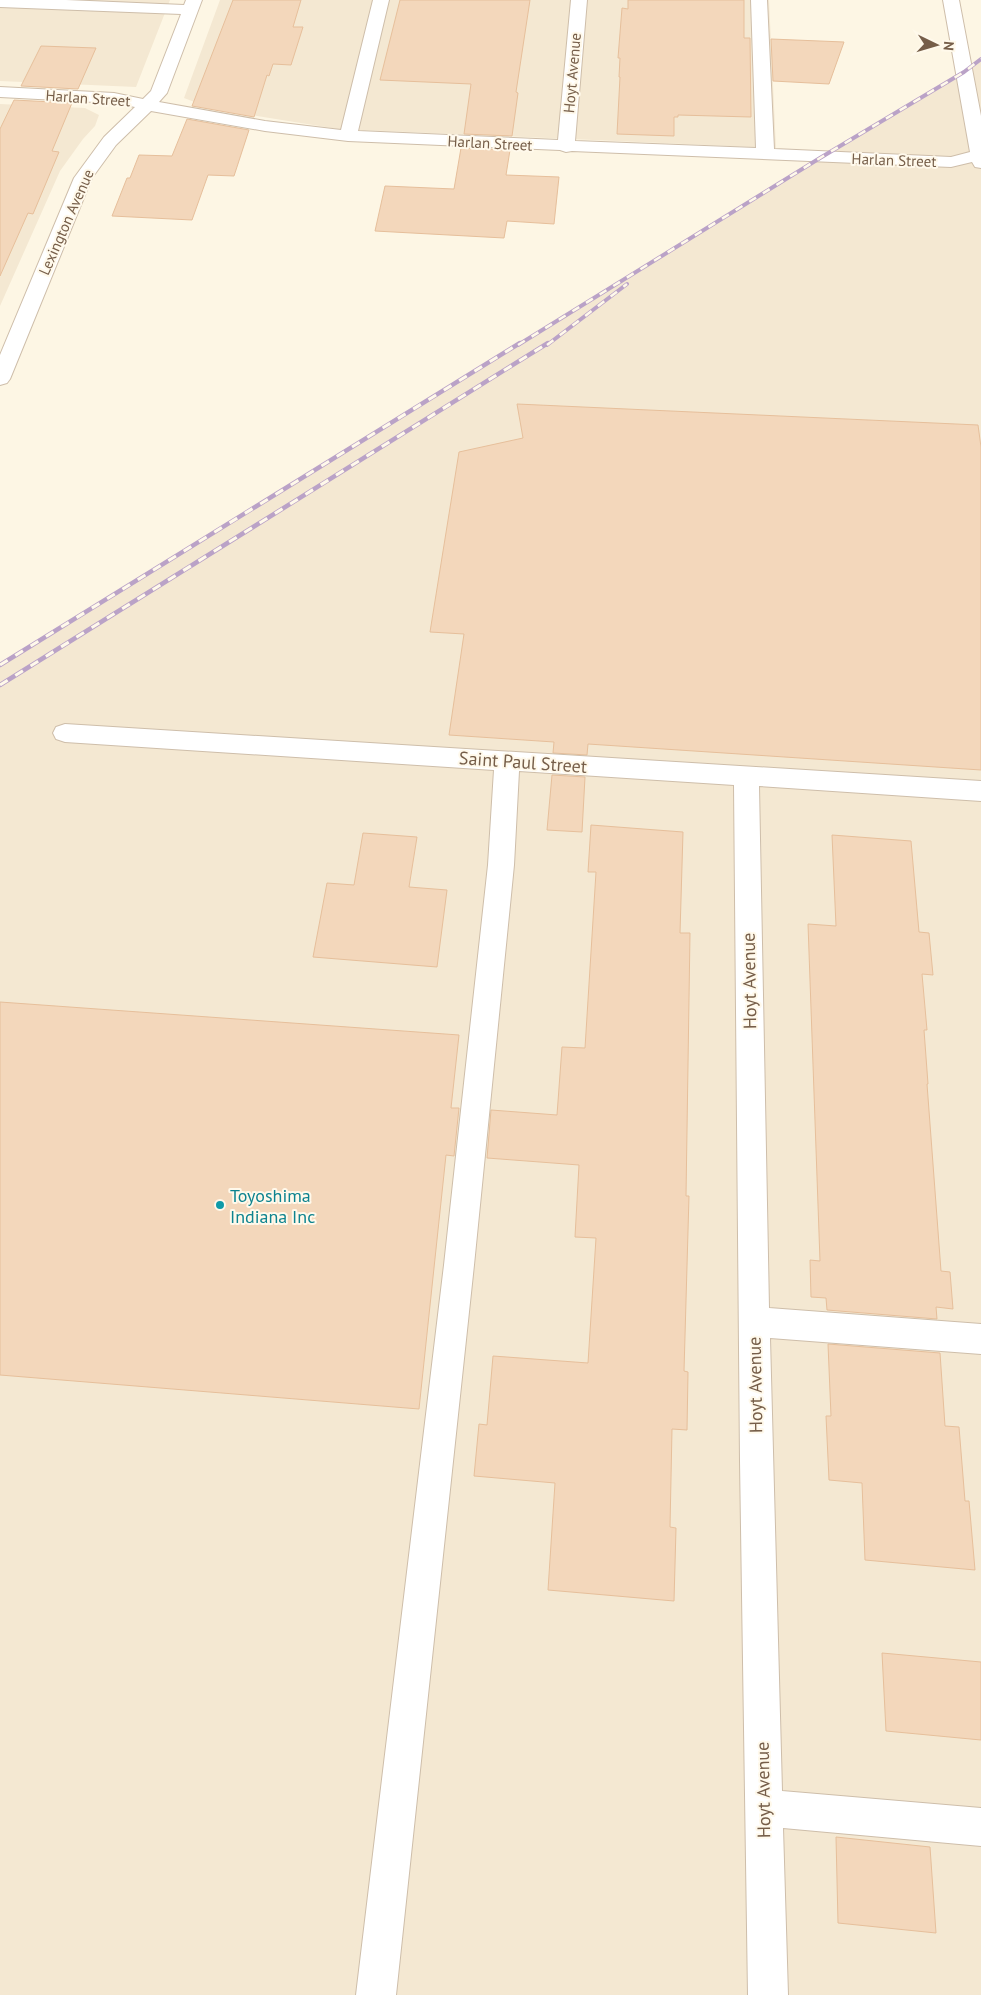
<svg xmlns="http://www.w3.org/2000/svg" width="981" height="1995" font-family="'PT Sans',sans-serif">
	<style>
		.residential { fill: #f4e8d2 }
		.building { fill: #f3d7bb; stroke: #e6bf9b }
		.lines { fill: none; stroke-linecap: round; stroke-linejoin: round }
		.minor-casing { stroke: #cebeaa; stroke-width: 2 }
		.minor { fill: #fff; fill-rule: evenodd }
		.rail-far1-casing { stroke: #baa2c7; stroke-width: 4 }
		.rail-casing { stroke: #baa2c7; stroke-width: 4.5 }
		.rail-far1 { stroke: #fff9eb; stroke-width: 2.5; stroke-dasharray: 8; stroke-linecap: butt }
		.rail { stroke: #fff9eb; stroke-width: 3; stroke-dasharray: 9; stroke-linecap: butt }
		.culture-dot { fill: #0f9aa8; stroke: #fff9eb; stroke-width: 2 }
		.labels { text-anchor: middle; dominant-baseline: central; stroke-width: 4; stroke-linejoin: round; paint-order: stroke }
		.far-street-label { font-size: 15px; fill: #765e49; stroke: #fff9eb }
		.street-label { font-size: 18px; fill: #765e49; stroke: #fff9eb }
		.culture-label { font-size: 18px; fill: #0d838f; stroke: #fff9eb; text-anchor: start }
	</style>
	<rect width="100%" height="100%" fill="#fdf6e4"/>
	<path class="residential" d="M0 0H170L136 87 0 81Z
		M220 0H769L776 148 338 129 213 109 184 98Z
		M981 59V1995H0V665Z
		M0 104 85 108 99 115 95 126 83 139 60 171 0 306Z"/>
	<path class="building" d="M233 0H301L293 27H303L291 65 273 64 269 76 267 75 254 117 192 106Z
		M400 0H530L516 92 518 93 512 136 464 134 471 84 380 80Z
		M628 0H744V38H750L751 117 678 115V117H674V136L617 134 620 77H619L620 58H618L622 8 628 9Z
		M771 39 844 42 829 84 773 81Z
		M41 46 96 48 78 89 21 86Z
		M14 100 72 103 52 151 59 152 33 214 28 213 0 276V129Z
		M187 119 249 130 234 176 208 175 192 220 112 216 127 178H130L139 155 172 156Z
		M461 148 510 150 506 175 559 177 554 224 507 221 504 238 375 231 385 186 454 189Z
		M517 404 978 425 981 447V770L588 744 587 755 553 753 554 742 449 735 464 634 430 632 459 452 523 438Z
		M552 775 585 777 582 832 547 830Z
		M591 825 683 832 680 933H690L686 1196H689L684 1371 688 1372 687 1430 672 1429 670 1527 676 1528 674 1601 548 1590 555 1483 474 1476 479 1424 487 1425 493 1356 588 1363 596 1238 575 1237 579 1165 487 1158 491 1110 557 1115 562 1047 585 1048 596 872H588Z
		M363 833 417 837 409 887 447 890 437 967 313 957 327 883 354 885Z
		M832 835 911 841 919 932 929 933 933 975 922 974 927 1030H924L928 1084H927L941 1271 950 1272 953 1309 936 1307 937 1319 827 1310 826 1298 811 1297 810 1260 820 1261 808 924 836 926Z
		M0 1002 459 1035 451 1108H459L454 1156 446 1155 419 1409 0 1375Z
		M828 1344 940 1353 945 1426 959 1427 965 1501H969L975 1570 865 1560 862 1483 829 1480 826 1416H831Z
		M882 1653 981 1662V1740L886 1731Z
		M836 1837 930 1847 936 1933 838 1923Z"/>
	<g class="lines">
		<defs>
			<path id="minor" d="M0 0H66L184 5 186 0H202L167 93 159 102 265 121 341 130 373 0H389L358 131 558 140 571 0H587L575 141 756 148 751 0H767L774 149 951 157 970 152 943 0H959L981 116V168L975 167 972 162 951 167 572 151 566 152 560 150 348 141 265 131 151 111 116 145 92 178 10 379 7 383 0 385V355L74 178 104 137 135 107 114 103 0 97V87L114 93 143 99 151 91 181 14 0 7Z
				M65 724 981 781V801L759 786 769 1308 981 1324V1354L770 1338 782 1791 981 1808V1846L783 1828 788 1995H748L740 1461 734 785 519 771 514 865 474 1265 396 1995H356L444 1265 488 865 494 770 65 742 56 739 53 733 56 727Z"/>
		</defs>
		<use href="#minor" class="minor-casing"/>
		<use href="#minor" class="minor"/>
		<defs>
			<path id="rail-far1" d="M518 345 820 158 964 72 981 59
				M547 345 627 284"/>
			<path id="rail" d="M0 665 520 343
				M0 685 548 343"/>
		</defs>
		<use href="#rail-far1" class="rail-far1-casing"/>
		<use href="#rail" class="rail-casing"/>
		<use href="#rail-far1" class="rail-far1"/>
		<use href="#rail" class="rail"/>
	</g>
	<circle class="culture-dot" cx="220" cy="1205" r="5"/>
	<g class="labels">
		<g class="far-street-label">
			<text transform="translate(572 73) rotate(-85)">Hoyt Avenue</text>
			<text transform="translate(88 98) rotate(4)">Harlan Street</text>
			<text transform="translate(490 143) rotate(3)">Harlan Street</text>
			<text transform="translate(894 160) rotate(2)">Harlan Street</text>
			<text transform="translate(66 222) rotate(-66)">Lexington Avenue</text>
		</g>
		<g class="street-label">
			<text transform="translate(523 762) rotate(4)">Saint Paul Street</text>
			<text transform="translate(749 981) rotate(-91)">Hoyt Avenue</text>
			<text transform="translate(755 1385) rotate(-91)">Hoyt Avenue</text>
			<text transform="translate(763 1790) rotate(-91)">Hoyt Avenue</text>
		</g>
		<g class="culture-label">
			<text x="230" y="1195">Toyoshima<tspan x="230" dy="21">Indiana Inc</tspan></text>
		</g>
	</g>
	<g transform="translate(936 45) rotate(95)" stroke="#fff9eb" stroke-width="4" paint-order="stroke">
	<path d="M0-4L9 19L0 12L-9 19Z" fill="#765e49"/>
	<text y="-8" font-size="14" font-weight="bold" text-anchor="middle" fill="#765e49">N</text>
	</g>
</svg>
